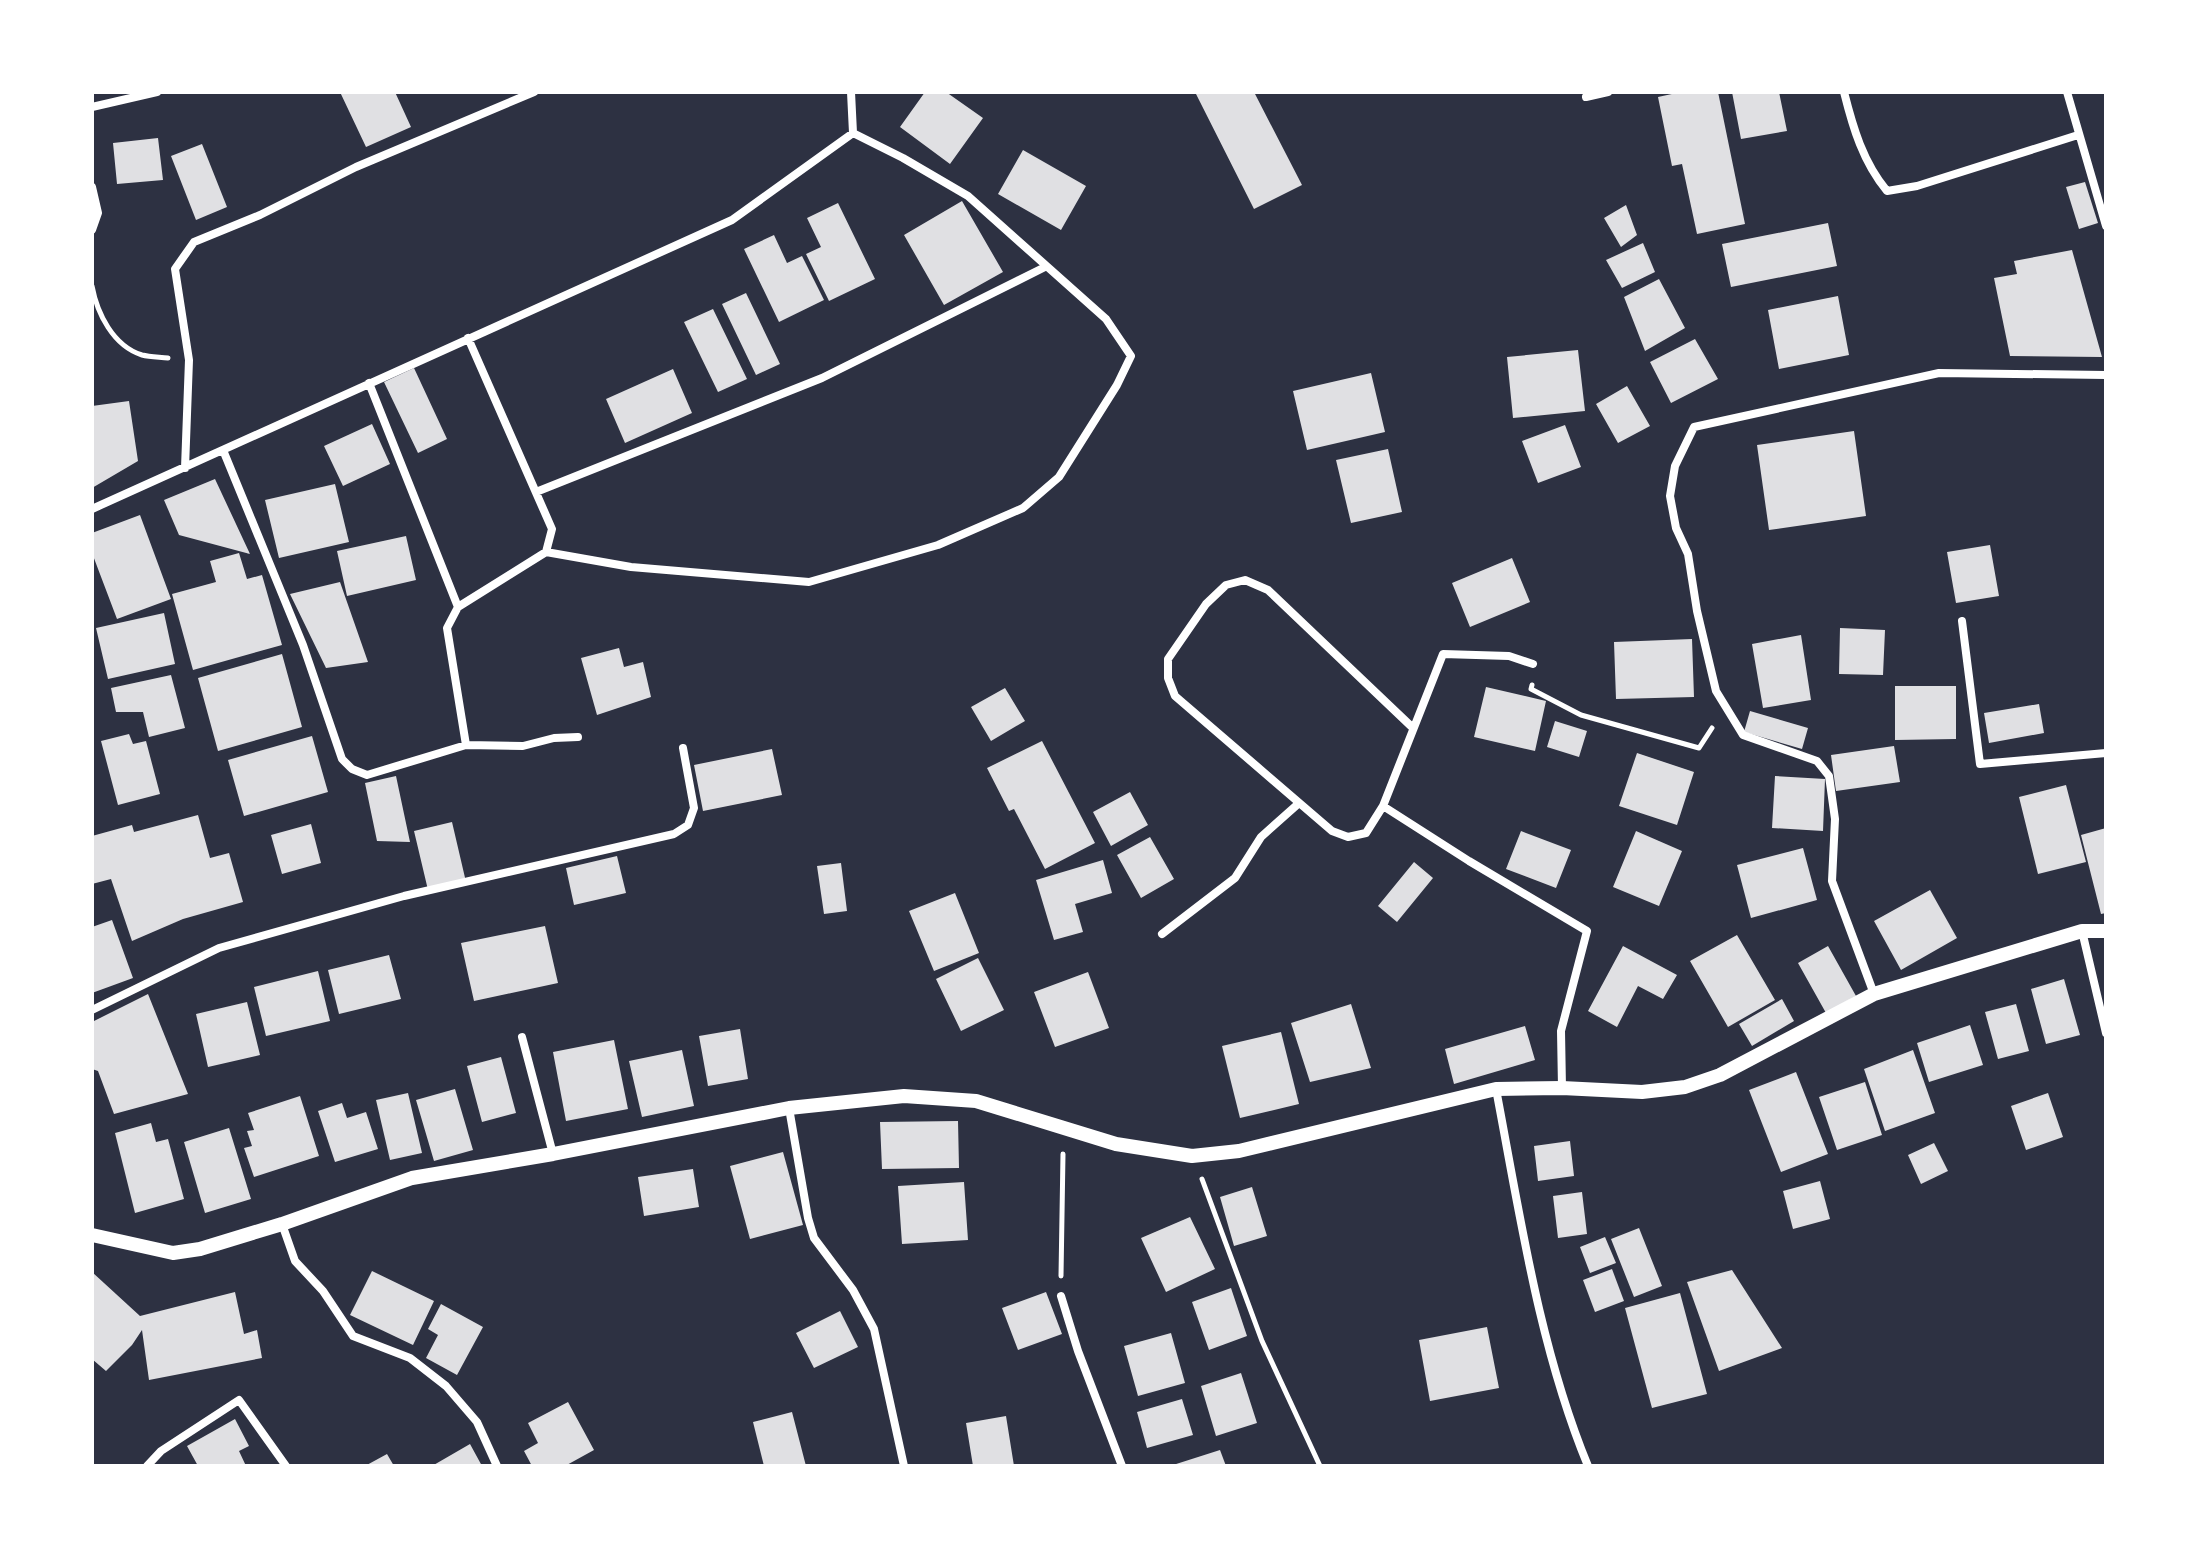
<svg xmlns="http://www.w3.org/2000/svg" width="2198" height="1558" font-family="Bitter,serif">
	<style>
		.building { fill: #e0e0e3 }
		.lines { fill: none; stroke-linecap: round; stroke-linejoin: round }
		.path { stroke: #fff; stroke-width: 5 }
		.minor { stroke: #fff; stroke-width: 8 }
		.tertiary { stroke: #fff; stroke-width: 14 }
	</style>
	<rect width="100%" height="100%" fill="#2d3142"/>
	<path class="building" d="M340 92H395L411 127 366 147Z
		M925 92H946L983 118 950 164 900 127Z
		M1200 92H1254L1302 185 1254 209 1196 94Z
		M1681 92H1718L1745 224 1697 234 1682 164 1672 166 1658 97Z
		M1732 92H1779L1787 131 1741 139Z
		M158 138 163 180 117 184 113 143Z
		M202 144 227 207 196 220 171 156Z
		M1023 150 1086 186 1061 230 998 194Z
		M2085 182 2098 223 2079 229 2066 187Z
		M962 201 1003 272 944 305 904 235Z
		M838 203 875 279 829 301 806 254 821 247 807 218Z
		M1626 205 1637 235 1621 247 1604 218Z
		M1828 223 1837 266 1731 287 1722 244Z
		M774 235 787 263 802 256 824 300 779 322 744 249Z
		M1643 243 1655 272 1622 288 1606 260Z
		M2072 250 2102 357 2010 356 1994 278 2017 274 2014 261Z
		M1659 279 1685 328 1645 351 1624 297Z
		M746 293 780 364 756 375 722 304Z
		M1838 296 1849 355 1779 369 1768 310Z
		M713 309 747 379 718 392 684 322Z
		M1695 339 1718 379 1671 403 1650 362Z
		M1578 350 1585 411 1513 418 1507 357Z
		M414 368 447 439 418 453 384 382Z
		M673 369 692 413 625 443 606 399Z
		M1371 373 1385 432 1307 450 1293 391Z
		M1627 386 1650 426 1618 443 1596 404Z
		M129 401 138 461 92 488V406Z
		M372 424 390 464 343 486 324 446Z
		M1565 425 1581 467 1538 483 1522 441Z
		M1854 431 1866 516 1769 530 1757 445Z
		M1388 449 1402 512 1351 523 1336 460Z
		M215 479 250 554 179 535 164 500Z
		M335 484 349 542 279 558 265 500Z
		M140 515 171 599 117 619 92 553V533Z
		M406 536 416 580 347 596 337 551Z
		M1990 545 1999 596 1956 603 1947 552Z
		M239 553 247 579 262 575 282 645 193 670 172 594 216 582 210 561Z
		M1512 558 1530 602 1470 627 1452 583Z
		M340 582 368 662 326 668 290 594Z
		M164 613 175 664 108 679 96 628Z
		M1840 628 1885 630 1883 675 1839 674Z
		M1801 635 1811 700 1763 708 1752 644Z
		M1692 639 1694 697 1616 699 1614 642Z
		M619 648 624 667 643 662 651 697 597 715 581 658Z
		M282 654 302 727 218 751 198 678Z
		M171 675 185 728 149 737 143 712H116L111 688Z
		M1895 686H1956V739L1895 740Z
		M1486 687 1546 701 1535 751 1474 737Z
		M1005 688 1025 721 991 741 971 707Z
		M2039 704 2044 733 1989 743 1984 713Z
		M1750 711 1808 728 1802 749 1744 732Z
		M1555 721 1587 731 1579 757 1547 747Z
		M129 734 133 744 146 741 160 794 118 805 101 741Z
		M312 736 328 792 244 816 228 760Z
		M1042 741 1095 843 1045 869 1014 809 1009 811 987 768Z
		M1894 746 1900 782 1836 791 1831 755Z
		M772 749 782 795 703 811 694 765Z
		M1637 753 1694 772 1677 825 1619 806Z
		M396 776 410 842 377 841 365 783Z
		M1775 776 1825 779 1823 831 1772 828Z
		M2066 785 2086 862 2038 874 2019 797Z
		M1130 792 1148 825 1111 846 1093 812Z
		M198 815 210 858 229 853 243 902 183 919 132 941 111 879 92 884V836L132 825 134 832Z
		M452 822 466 882 428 890 414 831Z
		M311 824 321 863 282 874 271 835Z
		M2106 828V913L2101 914 2081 835Z
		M1521 831 1571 850 1556 888 1506 869Z
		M1636 831 1682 851 1659 906 1613 887Z
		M1150 837 1174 879 1141 898 1117 855Z
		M1803 848 1817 900 1751 918 1737 865Z
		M617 856 626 893 574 905 566 868Z
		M1103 860 1112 893 1075 904 1083 932 1054 940 1036 880Z
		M1414 862 1433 878 1397 922 1378 906Z
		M841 863 847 911 824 914 817 866Z
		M1930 890 1957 938 1901 970 1874 921Z
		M955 893 979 953 934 971 909 911Z
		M112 920 133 978 92 993V927Z
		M545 926 558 983 474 1001 461 943Z
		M1737 935 1775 1000 1728 1027 1690 961Z
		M1623 946 1677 975 1663 999 1638 986 1617 1027 1588 1011Z
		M1828 946 1856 996 1826 1013 1798 963Z
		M389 955 401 999 339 1014 328 970Z
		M978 958 1004 1010 961 1031 936 979Z
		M318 971 330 1021 266 1036 254 987Z
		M1088 972 1109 1028 1055 1047 1034 992Z
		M2064 979 2080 1035 2046 1044 2031 989Z
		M148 994 188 1094 114 1114 98 1071 92 1069V1022Z
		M1782 999 1794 1021 1752 1046 1739 1024Z
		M247 1002 260 1055 208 1067 196 1014Z
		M1351 1004 1371 1068 1310 1082 1291 1023Z
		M2016 1004 2029 1051 1998 1059 1985 1012Z
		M1970 1025 1983 1065 1929 1082 1917 1043Z
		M1525 1026 1535 1060 1454 1084 1445 1049Z
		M740 1029 748 1079 708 1086 699 1036Z
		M1281 1032 1299 1104 1240 1118 1222 1046Z
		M614 1040 628 1109 566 1121 553 1052Z
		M682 1050 694 1106 642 1117 629 1061Z
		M1913 1050 1935 1113 1885 1131 1864 1069Z
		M501 1057 516 1113 482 1122 467 1066Z
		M1796 1072 1828 1154 1781 1172 1749 1090Z
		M1865 1082 1882 1135 1837 1150 1819 1097Z
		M455 1089 473 1150 434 1161 416 1100Z
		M408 1093 422 1153 390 1160 376 1100Z
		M2048 1093 2063 1137 2026 1150 2011 1106Z
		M300 1096 319 1156 254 1177 244 1148 252 1146 247 1131 254 1130 248 1113Z
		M342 1103 347 1118 366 1112 378 1149 335 1162 318 1111Z
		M958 1121 959 1168 882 1169 880 1122Z
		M151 1123 156 1142 168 1139 184 1199 135 1213 115 1133Z
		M229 1128 251 1199 205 1213 184 1142Z
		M1570 1141 1574 1176 1538 1181 1534 1146Z
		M1934 1143 1948 1171 1921 1184 1908 1155Z
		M783 1152 803 1225 750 1239 730 1166Z
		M693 1169 699 1207 644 1216 638 1177Z
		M1820 1181 1830 1219 1793 1229 1783 1191Z
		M964 1182 968 1240 902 1244 898 1186Z
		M1252 1187 1267 1236 1234 1246 1220 1197Z
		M1582 1192 1587 1234 1558 1238 1553 1196Z
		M1190 1217 1215 1269 1166 1292 1141 1238Z
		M1639 1228 1662 1286 1634 1297 1611 1239Z
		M1605 1237 1616 1263 1590 1273 1580 1247Z
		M1612 1269 1624 1301 1595 1312 1583 1280Z
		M1732 1270 1782 1348 1719 1371 1687 1282Z
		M372 1271 434 1301 413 1345 350 1315Z
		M92 1272 140 1316 235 1292 244 1334 257 1330 262 1358 149 1380 142 1330 132 1345 106 1371 92 1359Z
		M1231 1288 1247 1336 1209 1350 1192 1302Z
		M1046 1292 1062 1334 1018 1350 1002 1308Z
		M1680 1293 1707 1394 1652 1408 1625 1308Z
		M441 1304 483 1327 457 1375 426 1358 438 1335 428 1329Z
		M840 1311 858 1347 814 1368 796 1333Z
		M1487 1327 1499 1388 1430 1401 1419 1340Z
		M1171 1333 1185 1383 1138 1396 1124 1346Z
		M1241 1373 1257 1423 1216 1436 1201 1386Z
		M1182 1399 1193 1435 1147 1448 1137 1412Z
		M568 1402 594 1450 565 1466H532L524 1451 538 1443 528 1423Z
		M792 1412 806 1466H764L753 1422Z
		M1006 1416 1014 1466H973L966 1423Z
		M235 1419 249 1446 239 1451 246 1466H198L187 1446Z
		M470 1444 482 1466H432Z
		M1220 1450 1226 1466H1173V1465Z
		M387 1454 394 1466H365Z"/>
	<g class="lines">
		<path class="path" d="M92 286C97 313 113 346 142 355 150 357 160 357 168 358
			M1532 685 1531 689 1581 715 1699 748 1712 728
			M1202 1179 1262 1341 1320 1466
			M1061 1276 1063 1154"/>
		<path class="minor" d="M1844 92C1853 128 1863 162 1887 191L1917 186 2078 135
			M2067 92 2106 226
			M1586 97 1608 92
			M92 107 157 92
			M92 187 98 213 92 230
			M369 383 458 607
			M223 450 303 645 342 759 352 769 367 775 466 745 523 746 554 738 578 737
			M185 468 189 360 175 269 194 242 260 215 356 167 534 92
			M536 492 822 378 1045 267
			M92 509 732 220 853 133
			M546 552 631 567 809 582 938 545 1023 508 1059 477 1117 385 1131 356 1106 319 968 196 903 158 853 133 851 92
			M1962 621 1980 764 2106 753
			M1413 728 1268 590 1245 580 1226 585 1206 604 1168 659V678L1175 696 1332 831 1348 837 1366 833 1383 806 1469 861 1587 931 1561 1031 1562 1088
			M466 745 447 628 458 607 546 552 552 529 468 338
			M1383 806 1443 654 1509 656 1533 664
			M2082 931 2106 1033
			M1162 934 1235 878 1261 837 1298 804
			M1874 994 1832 881 1835 819 1829 776 1817 761 1743 735 1716 691 1697 611 1688 554 1676 528 1670 496 1675 466 1694 427 1939 373 2106 375
			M92 1010 219 948 404 896 674 834 688 825 694 808 683 748
			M522 1037 553 1154
			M1496 1089C1520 1215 1539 1347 1588 1466
			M789 1108 808 1218 814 1238 853 1290 874 1329 904 1466
			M282 1224 295 1261 323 1291 353 1336 410 1358 446 1386 477 1422 497 1466
			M1061 1296 1078 1351 1122 1466
			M147 1466 161 1451 239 1400 286 1466"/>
		<path class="tertiary" d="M92 1235 173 1253 200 1249 282 1224 412 1178 553 1154 789 1108 904 1096 976 1101 1116 1144 1192 1156 1239 1151 1496 1089 1562 1088 1642 1092 1685 1087 1720 1075 1874 994 2082 931H2106"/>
	</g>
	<rect width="2198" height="1558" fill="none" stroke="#ffffff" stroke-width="188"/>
</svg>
